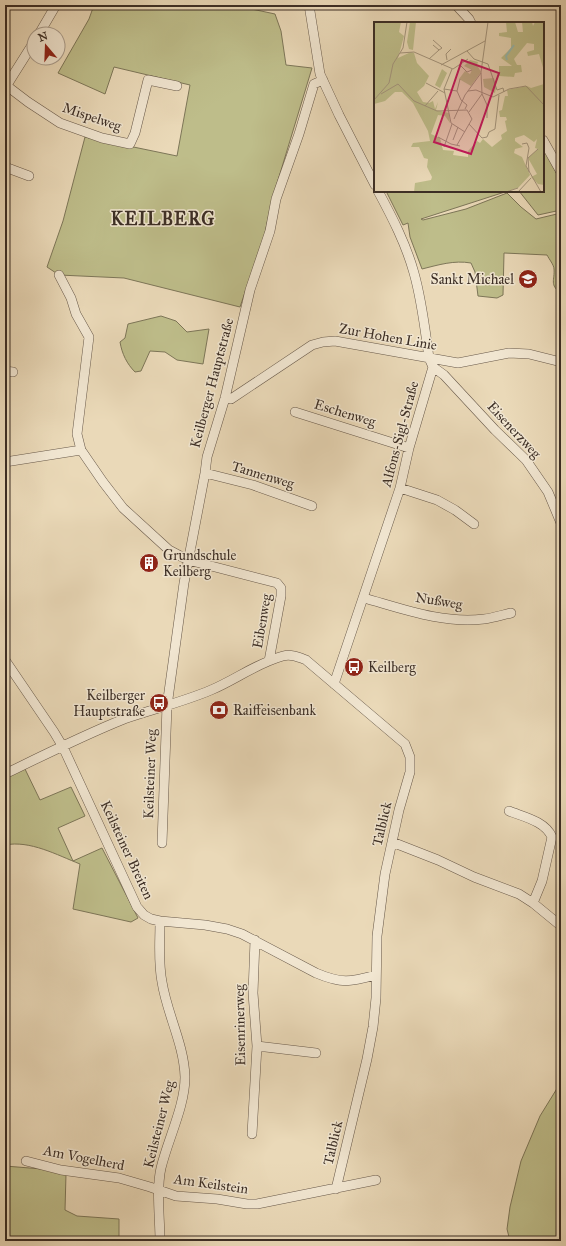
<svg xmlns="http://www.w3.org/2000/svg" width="566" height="1246" font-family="'IM FELL Great Primer',serif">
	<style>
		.green { fill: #bebd8a; stroke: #7d7658 }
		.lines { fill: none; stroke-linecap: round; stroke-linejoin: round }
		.street-casing { stroke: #68594a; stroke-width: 10 }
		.street { stroke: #f1e6d1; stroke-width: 9 }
		.labels { text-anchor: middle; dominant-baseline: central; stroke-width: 3; stroke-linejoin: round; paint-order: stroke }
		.street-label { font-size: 14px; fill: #3c2e25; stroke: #f1e6d1 }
		.poi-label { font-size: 14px; fill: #3c2e25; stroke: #f1e6d1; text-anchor: start }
		.district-label { font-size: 18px; font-weight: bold; letter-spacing: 1px; fill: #3c2e25; stroke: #f1e6d1 }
		.inset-river { fill: none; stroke: #98bab0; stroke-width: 2 }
		.inset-road { fill: none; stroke: #a4957d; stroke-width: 1 }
		.view { fill: #c2185b; fill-opacity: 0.15; stroke: #c2185b; stroke-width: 2 }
		.inset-edge { fill: none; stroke: #3c2e25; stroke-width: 2 }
	</style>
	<rect width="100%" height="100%" fill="#ead9b8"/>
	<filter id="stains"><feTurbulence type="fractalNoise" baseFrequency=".005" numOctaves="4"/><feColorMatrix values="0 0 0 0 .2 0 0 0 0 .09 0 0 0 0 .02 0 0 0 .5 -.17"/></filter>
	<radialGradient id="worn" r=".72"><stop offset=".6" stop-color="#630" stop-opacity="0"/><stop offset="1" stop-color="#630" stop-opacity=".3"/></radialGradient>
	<path class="green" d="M94 5H233L275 14 281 31 286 65 312 68 272 200 265 233 240 307 124 278 59 275 47 267 63 221 85 137 177 156 190 85 114 67 105 94 58 73 89 19Z
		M543 145 552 165 561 181V210L538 215 519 191H543Z
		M386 191H508L421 219 423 220 466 209 507 193 521 207 536 219 561 213V293C549 285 555 280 554 269 554 265 549 259 547 255L504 253 503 295 497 298 478 296 475 272 471 263C454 260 438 265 422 269L410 237 408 223 403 225Z
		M161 316 176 321 187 332 209 329 203 364 177 360 165 352 150 351 141 371 135 372C127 364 122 354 120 342L125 338 128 324Z
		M24 767 40 800 71 787 85 816 58 828 73 861 102 848 138 918 131 922 73 909 80 864C57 855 30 840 5 845V776Z
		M561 1082V1241H510L507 1229 510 1207 521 1161 540 1116Z
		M5 1166 42 1169 66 1174 65 1210 77 1216 119 1219V1241H5Z"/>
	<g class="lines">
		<defs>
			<path id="street" d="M309 5 320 74 339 115 375 185
				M456 5 469 19 471 23
				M39 34 56 5
				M7 86 28 102 60 123 102 138 130 144 135 133 148 80 177 86
				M5 88 34 42
				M543 140 561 172
				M5 167 29 176
				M59 275 71 298 76 314 89 337 77 434 81 450 103 482 123 508 169 550 188 560 277 583 281 588V596L269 661
				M433 367 444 375 495 430 526 460 548 492 561 523
				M5 371 13 372
				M225 398 231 399 312 345 323 342 335 341 458 363 509 353 529 354 561 362
				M295 412 409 448
				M5 462 81 450
				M205 473 253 485 312 506
				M400 488 437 500 455 510 474 524
				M364 598C403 609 443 624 484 619 493 618 502 615 511 613
				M5 660 54 732 63 747 137 907 144 915 151 919 160 921 205 925 227 929 242 934 316 973C342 984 350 982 376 975
				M334 684 400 488 409 448 433 367 429 358C425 330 422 301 414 273 406 244 392 217 378 191
				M5 774C44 755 84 735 124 719 153 709 183 702 211 690 235 680 257 663 283 656 291 654 298 657 306 660L405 744 410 757V772L399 810 385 874 377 936 376 998 373 1027 367 1059 336 1189
				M509 811C524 817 545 821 552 837L542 881 533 903
				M392 842 438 860 474 877 519 894 533 903 561 926
				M162 843 167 706 184 583 205 473 207 457 225 398 250 290 270 231 276 199 299 134 314 84 323 80
				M160 921C160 942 158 962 162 982 167 1014 184 1044 185 1077 185 1106 168 1139 161 1168 156 1189 160 1219 160 1241
				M257 1046 316 1053
				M252 1134 257 1046 253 993 255 940
				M26 1161 61 1170 119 1178 150 1187 176 1196 217 1199 247 1204H257L376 1180"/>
		</defs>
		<use href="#street" class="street-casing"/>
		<use href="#street" class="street"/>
	</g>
	<defs>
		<symbol id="school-disc" viewBox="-11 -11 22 22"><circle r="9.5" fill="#8f2418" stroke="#f1e6d1"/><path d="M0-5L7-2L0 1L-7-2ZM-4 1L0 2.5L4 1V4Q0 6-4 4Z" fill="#fff"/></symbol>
		<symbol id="building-disc" viewBox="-11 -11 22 22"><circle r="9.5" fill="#8f2418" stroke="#f1e6d1"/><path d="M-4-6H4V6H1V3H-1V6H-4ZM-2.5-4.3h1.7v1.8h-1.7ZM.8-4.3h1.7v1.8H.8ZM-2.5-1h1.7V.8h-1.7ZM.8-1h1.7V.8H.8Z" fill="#fff"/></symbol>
		<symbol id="bus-disc" viewBox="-11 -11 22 22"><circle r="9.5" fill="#8f2418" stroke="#f1e6d1"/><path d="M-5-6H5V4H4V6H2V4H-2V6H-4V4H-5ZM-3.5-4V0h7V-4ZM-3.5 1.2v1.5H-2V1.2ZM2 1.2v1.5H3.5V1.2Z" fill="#fff"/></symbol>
		<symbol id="bank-disc" viewBox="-11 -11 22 22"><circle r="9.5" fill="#8f2418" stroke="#f1e6d1"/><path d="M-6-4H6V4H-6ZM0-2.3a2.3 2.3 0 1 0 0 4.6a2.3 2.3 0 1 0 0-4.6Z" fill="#fff"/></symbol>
	</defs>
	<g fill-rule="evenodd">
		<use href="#school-disc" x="517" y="268" width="22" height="22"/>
		<use href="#building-disc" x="138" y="552" width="22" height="22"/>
		<use href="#bus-disc" x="343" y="656" width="22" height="22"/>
		<use href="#bus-disc" x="148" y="692" width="22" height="22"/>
		<use href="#bank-disc" x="208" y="699" width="22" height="22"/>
	</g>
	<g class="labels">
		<g class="street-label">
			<text transform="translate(92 117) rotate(19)">Mispelweg</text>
			<text transform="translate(388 337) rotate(10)">Zur Hohen Linie</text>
			<text transform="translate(212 383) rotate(-75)">Keilberger Hauptstraße</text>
			<text transform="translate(345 413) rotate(17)">Eschenweg</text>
			<text transform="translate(514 430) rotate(47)">Eisenerzweg</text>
			<text transform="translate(400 434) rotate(-75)">Alfons-Sigl-Straße</text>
			<text transform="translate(263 475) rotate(17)">Tannenweg</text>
			<text transform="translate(439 601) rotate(9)">Nußweg</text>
			<text transform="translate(262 621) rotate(-80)">Eibenweg</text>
			<text transform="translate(150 774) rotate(-88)">Keilsteiner Weg</text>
			<text transform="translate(382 824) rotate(-77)">Talblick</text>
			<text transform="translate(127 850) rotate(65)">Keilsteiner Breiten</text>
			<text transform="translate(240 1025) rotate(-91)">Eisenrinerweg</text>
			<text transform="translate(159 1124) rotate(-76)">Keilsteiner Weg</text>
			<text transform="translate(333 1143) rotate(-77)">Talblick</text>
			<text transform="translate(84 1158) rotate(11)">Am Vogelherd</text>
			<text transform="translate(211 1184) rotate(8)">Am Keilstein</text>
		</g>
		<g class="poi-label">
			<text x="514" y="279" text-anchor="end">Sankt Michael</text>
			<text x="163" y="555">Grundschule<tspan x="163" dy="16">Keilberg</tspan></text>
			<text x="368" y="667">Keilberg</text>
			<text x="145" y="695" text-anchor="end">Keilberger<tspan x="145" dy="16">Hauptstraße</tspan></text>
			<text x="233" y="710">Raiffeisenbank</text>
		</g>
		<g class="district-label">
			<text x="163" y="219">KEILBERG</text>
		</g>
	</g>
	<g transform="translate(374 22)">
		<rect width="170" height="170" fill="#ead9b8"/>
		<path d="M0 0H27L25 10 30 14 24 36 37 30 40 31 43 41 55 54 50 64 43 70 49 80 55 81 59 79 61 87 64 80 62 88 75 91 76 101 71 94 64 93 57 112 66 116 69 128 80 129 79 133 94 135V129L103 119 106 121 109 117 118 125 128 117 127 113 133 109 131 99 133 98 132 95H126L125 89 128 88 131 74H134L133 68 153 64 157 66 170 62V163L164 162 157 155 163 152 154 136 164 127 161 126 163 117 160 120 150 113 141 116V119L149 125 141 127 140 131 148 135 156 153 144 166 132 170H40L41 161 57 158 58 155 53 145 54 137 50 136 45 125H37L39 121 56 119 54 109 39 81 28 70H21L11 79 0 82ZM36 0H42L39 28 35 27 33 20ZM132 0H141L144 10H149L148 0H158L159 4 161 0H170V49L165 32 154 34 153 30 160 28V22L153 21 140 37 143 43H147L148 50 141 51 140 55 125 54V44H138L127 36 137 26V16L125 14V11L133 10ZM96 38 104 40 103 43 107 50 97 64 85 57 91 49 96 52 98 48 90 44ZM68 47 73 51 66 66 61 63ZM120 56 122 66 121 71 110 65 109 57Z" fill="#bebd8a"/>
		<path class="inset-river" d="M133 38 132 34 140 23"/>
		<path class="inset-road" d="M59 18 68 26 65 28M93 29 100 37 114 42 123 68 129 66 130 70M26 31 40 30 79 47 94 37M55 37 65 28 59 23M73 38 72 32 77 27M67 43 111 19M87 44 93 50 98 48M78 47 70 67 77 101 91 110M86 57 83 69 87 78 93 83 91 87M52 61 71 71M70 67 83 69M94 69 102 68 119 75 135 67 152 64 170 83M7 72 24 62 40 79 63 89 93 88 98 97 83 123M108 72 113 83V96M0 78 15 61 19 42 29 26 33 0M51 84 64 69M95 90 108 72 107 50 114 0M80 97 91 73 107 51M95 102 108 116 113 115 115 110M115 110 121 107 125 73M64 115 77 122 86 124M79 118 84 105M148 122 153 121 155 126 152 144 167 170M70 125 78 102M155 150 154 136 164 127M132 170 144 166M144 170 157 156"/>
		<path class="view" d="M88 38 125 51 97 132 60 120Z"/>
		<rect width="170" height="170" class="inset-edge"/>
	</g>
	<rect width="566" height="1246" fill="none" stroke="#ead9b8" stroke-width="20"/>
	<rect x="6" y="6" width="554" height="1234" fill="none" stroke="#3c2e25" stroke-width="2"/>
	<rect x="10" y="10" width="546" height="1226" fill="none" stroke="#3c2e25"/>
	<g transform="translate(46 46) rotate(341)"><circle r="19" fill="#f1e6d1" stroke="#a99c8c"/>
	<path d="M0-3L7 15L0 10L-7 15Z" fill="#8f2418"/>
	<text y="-6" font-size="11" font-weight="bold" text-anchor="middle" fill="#3c2e25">N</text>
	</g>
	<rect width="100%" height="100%" filter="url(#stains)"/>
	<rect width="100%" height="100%" fill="url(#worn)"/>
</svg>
